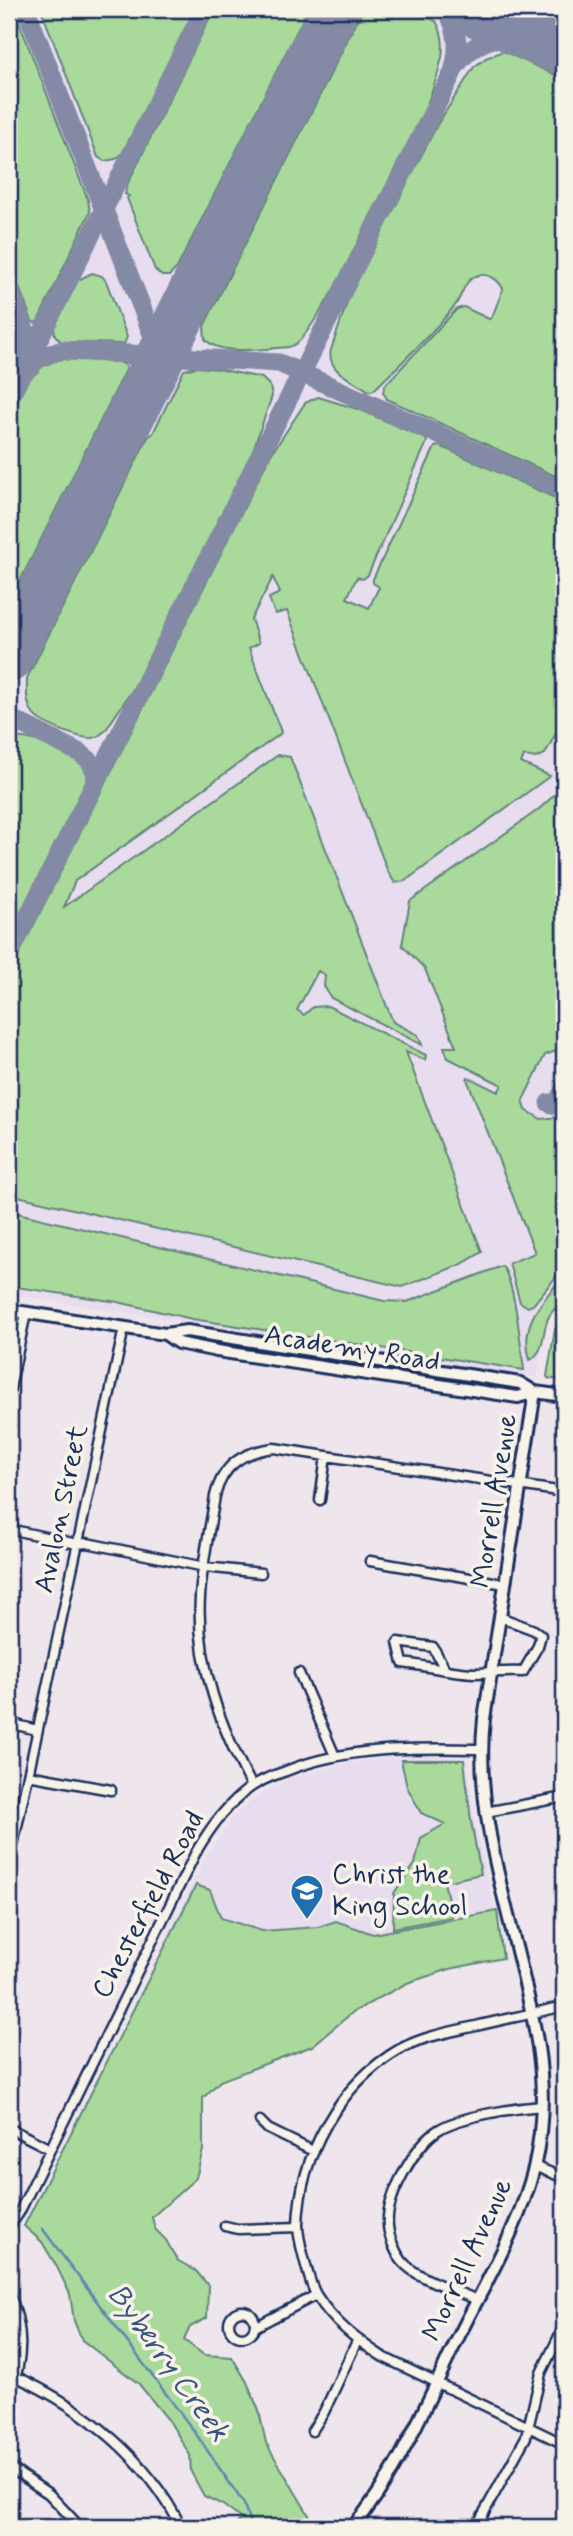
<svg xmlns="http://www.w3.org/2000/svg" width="573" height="2536" font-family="Mynerve,sans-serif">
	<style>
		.built { fill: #e8dcef }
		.green { fill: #a9da9b; stroke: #62847c; stroke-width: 2 }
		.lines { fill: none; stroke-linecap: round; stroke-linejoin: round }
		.stream { stroke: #5f87b2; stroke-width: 2.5 }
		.taxiway { stroke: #848aa5; stroke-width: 19 }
		.runway { stroke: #848aa5; stroke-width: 49 }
		.street-casing { stroke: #1b2f5e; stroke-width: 13 }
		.secondary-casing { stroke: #1b2f5e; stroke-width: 16 }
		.street { stroke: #f7f3e8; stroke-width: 8 }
		.secondary { stroke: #f7f3e8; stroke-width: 10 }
		.labels { text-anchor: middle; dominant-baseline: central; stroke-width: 7; stroke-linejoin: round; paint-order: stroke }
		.street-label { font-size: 28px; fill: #1b2f5e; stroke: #f7f3e8 }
		.poi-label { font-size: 28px; fill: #1b2f5e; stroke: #f7f3e8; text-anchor: start }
		.water-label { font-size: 30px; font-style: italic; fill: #385481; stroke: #f7f3e8 }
	</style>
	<rect width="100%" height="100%" fill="#eee6ec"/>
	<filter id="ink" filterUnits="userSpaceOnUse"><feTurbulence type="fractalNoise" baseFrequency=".0143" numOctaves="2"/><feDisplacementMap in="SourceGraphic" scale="14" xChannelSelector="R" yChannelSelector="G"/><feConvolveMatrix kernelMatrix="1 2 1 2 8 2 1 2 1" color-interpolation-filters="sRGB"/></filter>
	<g filter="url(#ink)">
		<path class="built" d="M9 9H564V1303L552 1312 546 1322 537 1378 9 1294Z
			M401 1756 462 1757 467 1760 474 1818 494 1909 387 1932 149 2066 114 2047 206 1856 233 1817 260 1794 292 1777 347 1763Z"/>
		<path class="green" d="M9 9H14L88 200 90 212 38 321 35 323 32 321 9 261Z
			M41 9H195L122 154 116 159 104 161 98 157Z
			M214 9H308L177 268 169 276H162L155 270 127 198 129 196 125 194 127 185Z
			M363 9H410L436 21C442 31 444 44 442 57 430 112 398 163 372 213 351 255 331 301 302 338 298 343 295 345 289 347 267 348 220 357 205 339L204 326Z
			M503 51 564 79V480L387 399 383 392 385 385 457 309 464 307 489 319 492 317 503 289C499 279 486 272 476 276 463 281 462 298 454 307 430 336 401 363 374 390L369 391C354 380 326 372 331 350L349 297 437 125 474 67 486 58Z
			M92 273 102 276 106 281 127 337 124 344 64 342 60 341 55 335 54 328 78 280Z
			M59 359 119 362 124 364 127 368 9 603V417L30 376 39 372 37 369Z
			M196 367 218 369 262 378 270 386 272 396 253 450 226 505 135 686 105 731C100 735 97 738 90 738 79 738 41 724 34 715 25 702 27 692 27 678L148 437 153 433 184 370Z
			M318 397 361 410 426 439 427 442 368 575 363 579 357 577 347 598 369 608 379 587 373 583V579L435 447 440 446 564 502V718L545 754 536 758 524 756 521 763 550 776 405 881 395 883 388 872 287 611 275 614 269 598 280 593 273 577 251 619 259 643 249 648 281 732 280 734 75 881 64 907 278 755 290 757 393 1022 418 1035 422 1045 331 998 324 986 325 975 318 971 297 1010 304 1015 313 1007 328 1006 426 1055 425 1060 406 1052 482 1252 462 1264 402 1287 9 1194V974L270 456 305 403Z
			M16 738C31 736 76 754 85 767 88 772 87 773 88 778L9 937V740Z
			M564 786V1055L556 1051 545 1055 523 1100 526 1110 541 1119 559 1117 564 1107V1267L533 1305 528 1307 520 1302 509 1263 535 1253 467 1079 468 1077 498 1092 502 1085 448 1058 444 1047H456L425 969 402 945 410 901 538 810Z
			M9 1211 384 1301 407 1302 502 1266C515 1281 521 1348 524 1370L192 1319 118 1302 9 1286Z
			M564 1275V1303C535 1315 552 1348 530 1360 519 1322 542 1303 564 1275Z
			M564 1315V1381L548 1378 547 1376 555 1329Z
			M401 1760H464L471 1821 481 1874 444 1882 452 1917 393 1928 394 1893 415 1864 421 1838 445 1824 421 1813 407 1787Z
			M196 1885 210 1890 221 1918 262 1931 318 1927 336 1921 373 1934 497 1911 503 1958 450 1969 407 1983 353 2012 312 2046 220 2081 203 2098V2150L196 2178 152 2217 155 2229 166 2240 177 2260 196 2271 208 2285 207 2318 190 2327 184 2340 204 2355 232 2357 247 2382 259 2411 266 2443 316 2527H236L240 2518 223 2505 204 2496 191 2472 190 2455 170 2422 139 2384 82 2340 74 2321 70 2294 57 2267 42 2242 24 2226Z"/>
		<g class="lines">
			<path class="stream" d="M42 2228 196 2434 244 2504 251 2527"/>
			<path class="taxiway" d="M26 9 161 357
				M496 9 505 22 524 34
				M455 67C474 40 498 34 530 37
				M9 287 27 335 26 360
				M146 350 164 337 183 313
				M128 355C147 361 144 380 140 397
				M20 377 40 357 63 350 279 363 564 491
				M9 399 204 9
				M9 655 14 647
				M9 720 18 722 80 753 89 760 96 773 94 785
				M9 954 452 74C460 51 459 31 446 9
				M549 1103 556 1105 564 1089"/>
			<path class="runway" d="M468 9 564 52
				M9 658 335 9"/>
			<defs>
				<path id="street" d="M9 1393 26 1313
					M320 1500 326 1456
					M9 1529 77 1544 87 1543 205 1567 261 1573
					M370 1561 505 1584
					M445 1669 433 1647 398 1642 403 1663C426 1666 451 1672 474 1673 491 1673 507 1671 523 1672L538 1646 541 1635 534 1630 500 1617
					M299 1673 335 1756
					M9 1723 37 1730
					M28 1775 111 1790
					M252 1786C221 1728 196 1664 200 1597 202 1563 210 1529 215 1496 223 1464 243 1452 274 1448L564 1492
					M486 1812 564 1797
					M9 1864 124 1328
					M564 2006C535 2013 506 2019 476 2026 450 2032 424 2036 400 2049 339 2084 300 2155 298 2225 298 2237 302 2250 305 2262 308 2273 311 2287 317 2296 334 2323 358 2341 383 2357L564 2444
					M260 2121 268 2129 313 2151
					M9 2128 50 2149
					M534 2166 564 2178
					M225 2226 238 2229 298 2227
					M9 2227 19 2213 196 1852C210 1828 228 1803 251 1787 261 1780 274 1775 286 1771 348 1746 415 1748 482 1749
					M9 2293C24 2327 24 2361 9 2395
					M477 2300C457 2291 415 2278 402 2261 395 2252 389 2237 388 2226 385 2198 415 2145 438 2130 460 2116 516 2108 542 2106
					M229 2324a13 13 0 1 1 26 0a13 13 0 1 1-26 0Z
					M255 2327 316 2295
					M17 2377C84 2408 148 2459 181 2527
					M312 2431 324 2412 357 2341
					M9 2467 49 2494 80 2527
					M476 2527 526 2437 541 2373 564 2326"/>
				<path id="secondary" d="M9 1310 165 1334 187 1331 520 1383 535 1392 564 1396
					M165 1334 178 1343 217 1351 518 1397 535 1392
					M353 2527C400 2471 426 2403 458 2338 485 2283 519 2228 534 2168 543 2129 544 2087 538 2047 521 1939 472 1828 484 1719L535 1392"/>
			</defs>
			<use href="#street" class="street-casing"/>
			<use href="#secondary" class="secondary-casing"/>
			<use href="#street" class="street"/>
			<use href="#secondary" class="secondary"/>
		</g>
	</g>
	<defs>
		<symbol id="school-pin" viewBox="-11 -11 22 30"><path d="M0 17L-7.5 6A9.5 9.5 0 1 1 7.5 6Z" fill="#1f6fb2" stroke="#f7f3e8"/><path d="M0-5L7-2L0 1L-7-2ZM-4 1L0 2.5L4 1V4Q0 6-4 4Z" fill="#fff"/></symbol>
	</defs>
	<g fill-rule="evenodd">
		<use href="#school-pin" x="288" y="1872" width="38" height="52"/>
	</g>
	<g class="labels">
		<g class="street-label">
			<text transform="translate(352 1349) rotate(9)">Academy Road</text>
			<text transform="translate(495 1501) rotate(-81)">Morrell Avenue</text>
			<text transform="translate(62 1509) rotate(-78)">Avalon Street</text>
			<text transform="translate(149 1905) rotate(-62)">Chesterfield Road</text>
			<text transform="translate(468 2260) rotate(-65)">Morrell Avenue</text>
		</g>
		<g class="poi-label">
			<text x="332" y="1875">Christ the<tspan x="332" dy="32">King School</tspan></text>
		</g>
		<g class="water-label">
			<text transform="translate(168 2363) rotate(54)">Byberry Creek</text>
		</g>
	</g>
	<rect width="573" height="2536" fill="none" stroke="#f7f3e8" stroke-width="35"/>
	<rect x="18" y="18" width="538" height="2501" fill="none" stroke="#1b2f5e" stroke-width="2.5" filter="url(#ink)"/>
</svg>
